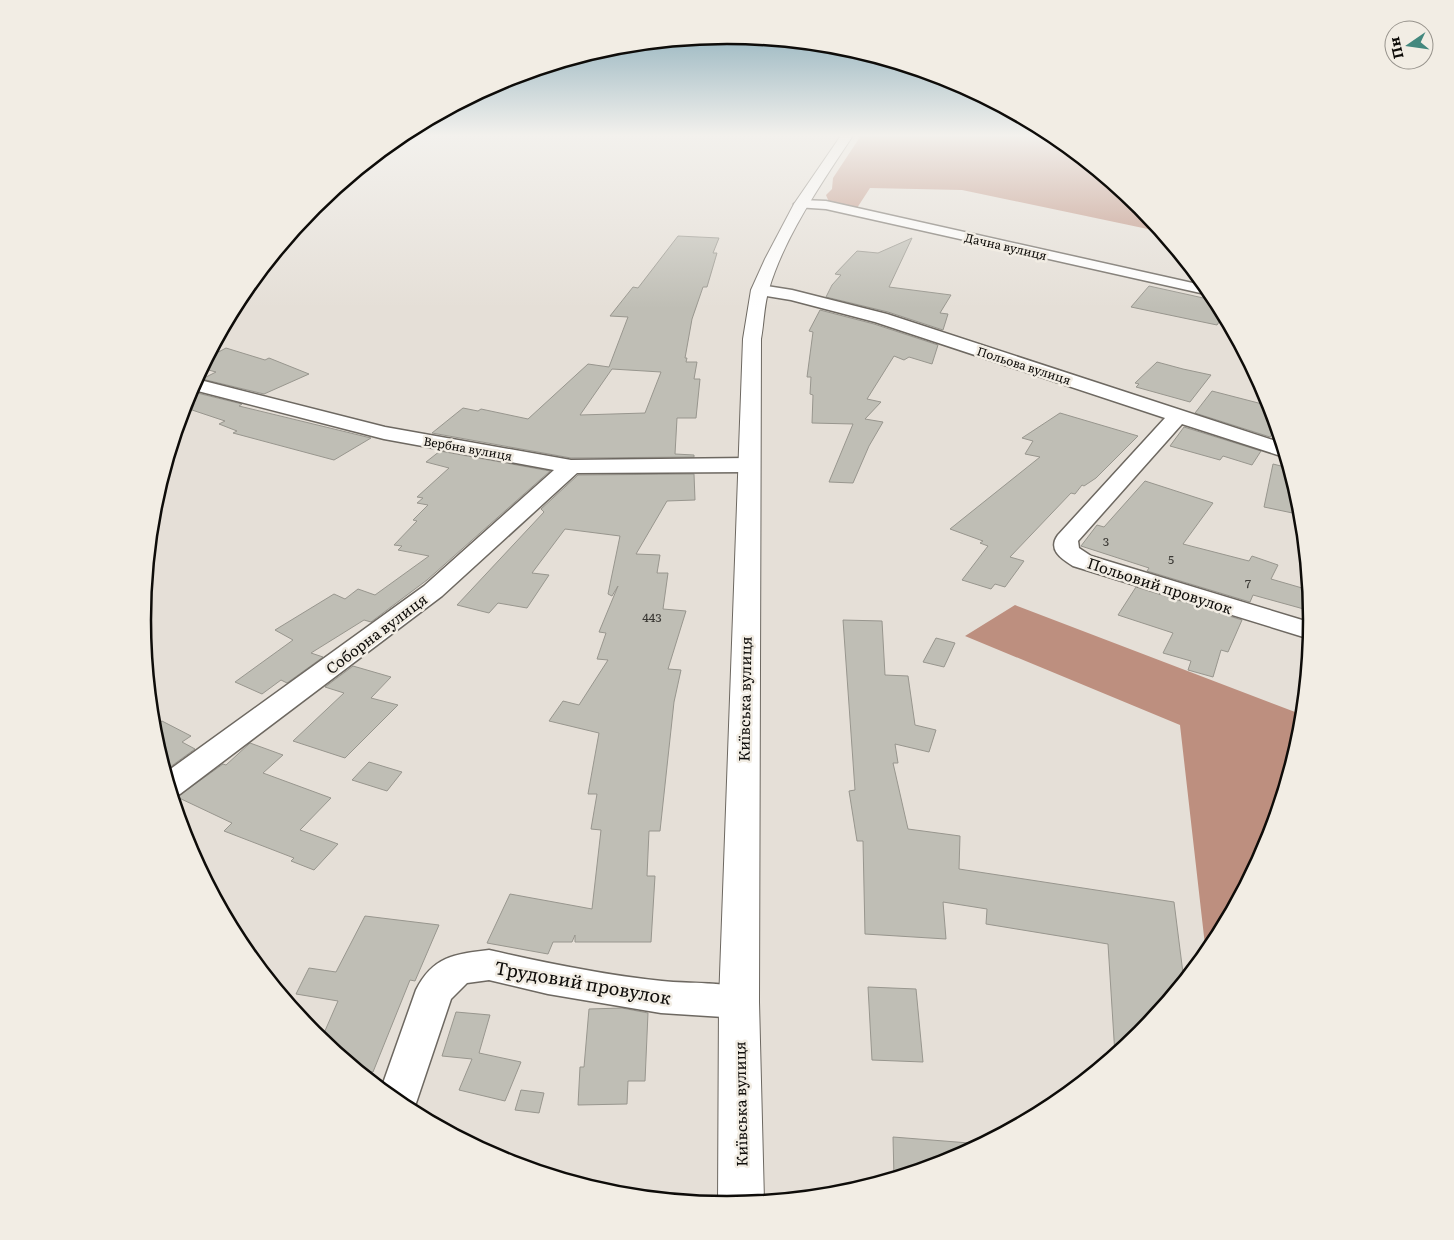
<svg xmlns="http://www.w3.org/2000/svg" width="1454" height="1240" font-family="Literata,serif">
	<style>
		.forest { fill: #bd8f7f }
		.building { fill: #bfbeb5; stroke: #98968e; fill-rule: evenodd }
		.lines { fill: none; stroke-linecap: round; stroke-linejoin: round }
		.street-casing { stroke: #6d6861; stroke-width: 3 }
		.secondary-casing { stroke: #6d6861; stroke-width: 2 }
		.street { fill: #fff; fill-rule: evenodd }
		.secondary { fill: #fff; fill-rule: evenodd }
		.labels { text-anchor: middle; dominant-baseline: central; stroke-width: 5; stroke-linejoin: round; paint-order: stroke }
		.far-street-label { font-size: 12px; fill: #0e0c09; stroke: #f2ede4 }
		.number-label { font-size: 12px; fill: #3a3834 }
		.street-label { font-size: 15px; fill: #0e0c09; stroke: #f2ede4 }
		.near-street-label { font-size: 18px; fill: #0e0c09; stroke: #f2ede4 }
		.rim { fill: none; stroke: #0e0c09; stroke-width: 2.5 }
	</style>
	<rect width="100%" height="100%" fill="#e5dfd7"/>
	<path class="forest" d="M862 134H1052L1141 207 1162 232 962 190 870 188 857 208 829 202 826 195 832 189 833 178Z
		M1015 605 1303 715 1301 734 1267 844 1213 945 1206 954 1180 725 965 636Z"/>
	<path class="building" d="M678 236 719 238 713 253H717L707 287H703L692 319 685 358H687L686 362H697L694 379H700L696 418H677L675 454 694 455V457L571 458 432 433 463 408 478 411 481 409 528 419 588 364 609 367 628 317 610 316 633 287 638 288ZM612 369 661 372 645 413 580 415Z
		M912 238 889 287 951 295 940 313 948 314 943 330 888 312 826 297 832 285 841 275 835 274 857 251 878 253Z
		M1149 286 1217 301 1224 315 1217 325 1131 307Z
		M820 310 874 324 938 345 932 364 909 357 904 360 894 356 867 399 881 402 865 419 883 422 869 446 853 483 829 482 853 424 812 423 813 395 810 394 811 377H807L813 332 809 331Z
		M226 348 265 360 269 358 309 374 264 394 202 379 216 372 201 368 207 358Z
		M1157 362 1183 369 1211 375 1190 402 1136 387 1139 384 1135 383Z
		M189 391 242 404 239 406 371 438 334 460 233 433 237 431 219 424 225 421 192 410 194 404 185 402Z
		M1212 391 1270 406 1277 428 1270 437 1195 413Z
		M1060 413 1138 436 1096 478 1084 486 1082 485 1075 494 1071 493 1010 557 1024 561 1005 587 995 584 991 589 962 580 988 546 980 543 983 541 950 529 1040 457 1025 454 1033 441 1022 438Z
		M1184 427 1261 451 1252 465 1223 456 1220 460 1170 446Z
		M440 451 550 471 427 580 371 622 364 620 311 653 323 657 287 683 281 680 262 694 235 682 293 640 275 630 334 594 345 599 358 589 375 595 429 556 398 550 402 546 394 545 417 521 413 520 428 505 417 503 423 498 417 497 449 468 426 462Z
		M1273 464 1289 468 1302 515 1264 507Z
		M694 474 695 500 667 501 636 554 660 555 657 573H668L663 609 686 611 668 669 681 670 674 702 660 831H649L647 876H655L651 942H575V935L572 942H553L548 954 487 943 510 894 592 909 601 830 591 829 597 794H588L599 733 549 721 563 701 579 705 608 660 597 659 606 633 599 632 618 586 612 596 608 594 620 536 565 529 532 573 549 575 527 608 498 603 489 613 457 605 544 512 541 509 578 475Z
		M1145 481 1213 503 1183 544 1249 561 1252 556 1278 565 1271 579 1309 590 1311 611 1253 595 1250 602 1147 571 1149 568 1081 546 1097 525 1104 527Z
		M1136 587 1242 620 1228 652 1221 650 1213 677 1188 670 1191 661 1163 653 1173 633 1118 615Z
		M843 620 882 621 885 675 908 676 915 725 936 730 929 752 895 744 898 763H893L908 829 960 836 959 869 1174 902 1184 981 1140 1034 1115 1055 1108 944 986 924 987 909 943 902 946 939 865 934 863 841H857L849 791 855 790Z
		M936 638 955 643 944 667 923 662Z
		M353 666 391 677 371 698 398 705 345 758 293 741 344 693 325 687Z
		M162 721 191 736 182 742 195 749 166 770 152 727Z
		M250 743 283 755 263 773 331 798 300 830 338 844 314 870 291 861 294 858 224 831 232 823 177 797 223 764 226 765Z
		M369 762 402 772 387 791 352 780Z
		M365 916 439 925 415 981 410 980 373 1072 357 1070 321 1040 338 1001 296 994 309 968 336 972Z
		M868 987 916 989 923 1062 872 1060Z
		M622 1008 648 1013 645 1081H628L627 1104 578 1105 580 1067H584L589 1009Z
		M456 1012 490 1015 479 1053 521 1062 505 1101 459 1090 472 1059 442 1056Z
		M521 1090 544 1093 539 1113 515 1110Z
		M893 1137 982 1144 951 1161 894 1178Z"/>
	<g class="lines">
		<defs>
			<path id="street" d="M801 200 826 201 1206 286 1214 296 826 209 796 207 794 204Z
				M760 285 792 290 887 314 1282 443 1286 457H1284L1182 424 1078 541 1079 548 1091 556 1312 623 1310 639 1073 566C1062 559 1047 550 1058 535L1165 418 875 322 791 300 754 294 752 290 754 286Z
				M196 379 385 427 571 460 748 458 756 460 759 465 756 470 748 472 577 473 442 596 180 794 172 796 165 773 424 586 554 470 384 439 190 389Z
				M489 950C546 963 604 975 662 981 691 984 724 981 752 991L758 1002 752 1013 739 1018 661 1013 548 994 489 980 467 983 451 999 413 1112 402 1106 381 1089 416 990C433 956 455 954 489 950Z"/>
			<path id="secondary" d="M842 134H854C823 181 785 235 769 289 764 305 764 323 761 339L759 1002 764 1201 718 1204 719 1002 743 339 751 290 765 259 794 204Z"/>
		</defs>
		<use href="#street" class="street-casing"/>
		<use href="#secondary" class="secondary-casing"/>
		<use href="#street" class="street"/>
		<use href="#secondary" class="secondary"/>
	</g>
	<linearGradient id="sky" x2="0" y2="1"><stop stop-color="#80a6b4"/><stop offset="0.44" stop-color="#f3f1ed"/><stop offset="1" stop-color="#f3f1ed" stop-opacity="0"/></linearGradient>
	<rect width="1454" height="308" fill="url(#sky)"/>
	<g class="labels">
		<g class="far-street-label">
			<text transform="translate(1006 246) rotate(13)">Дачна вулиця</text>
			<text transform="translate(1024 365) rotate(18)">Польова вулиця</text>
			<text transform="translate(468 448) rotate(10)">Вербна вулиця</text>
		</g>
		<g class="number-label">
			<text x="1106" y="541">3</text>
			<text x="1171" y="559">5</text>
			<text x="1248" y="583">7</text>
			<text x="652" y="617">443</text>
		</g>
		<g class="street-label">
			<text transform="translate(1160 585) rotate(18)">Польовий провулок</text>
			<text transform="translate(376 633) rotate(-37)">Соборна вулиця</text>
			<text transform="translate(744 699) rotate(-89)">Київська вулиця</text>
			<text transform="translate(740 1104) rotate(-91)">Київська вулиця</text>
		</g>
		<g class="near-street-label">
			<text transform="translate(583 982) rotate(10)">Трудовий провулок</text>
		</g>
	</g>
	<path d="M0 0H1454V1240H0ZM151 620a576 576 0 1 1 1152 0a576 576 0 1 1-1152 0Z" fill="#f2ede4" fill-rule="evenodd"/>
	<path class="rim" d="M151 620a576 576 0 1 1 1152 0a576 576 0 1 1-1152 0Z"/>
	<g transform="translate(1409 45) rotate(257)"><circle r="24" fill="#f2ede4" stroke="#97938c"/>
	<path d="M0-4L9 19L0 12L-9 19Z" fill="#43887e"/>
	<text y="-8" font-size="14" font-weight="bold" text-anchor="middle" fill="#0e0c09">Пн</text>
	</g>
</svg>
